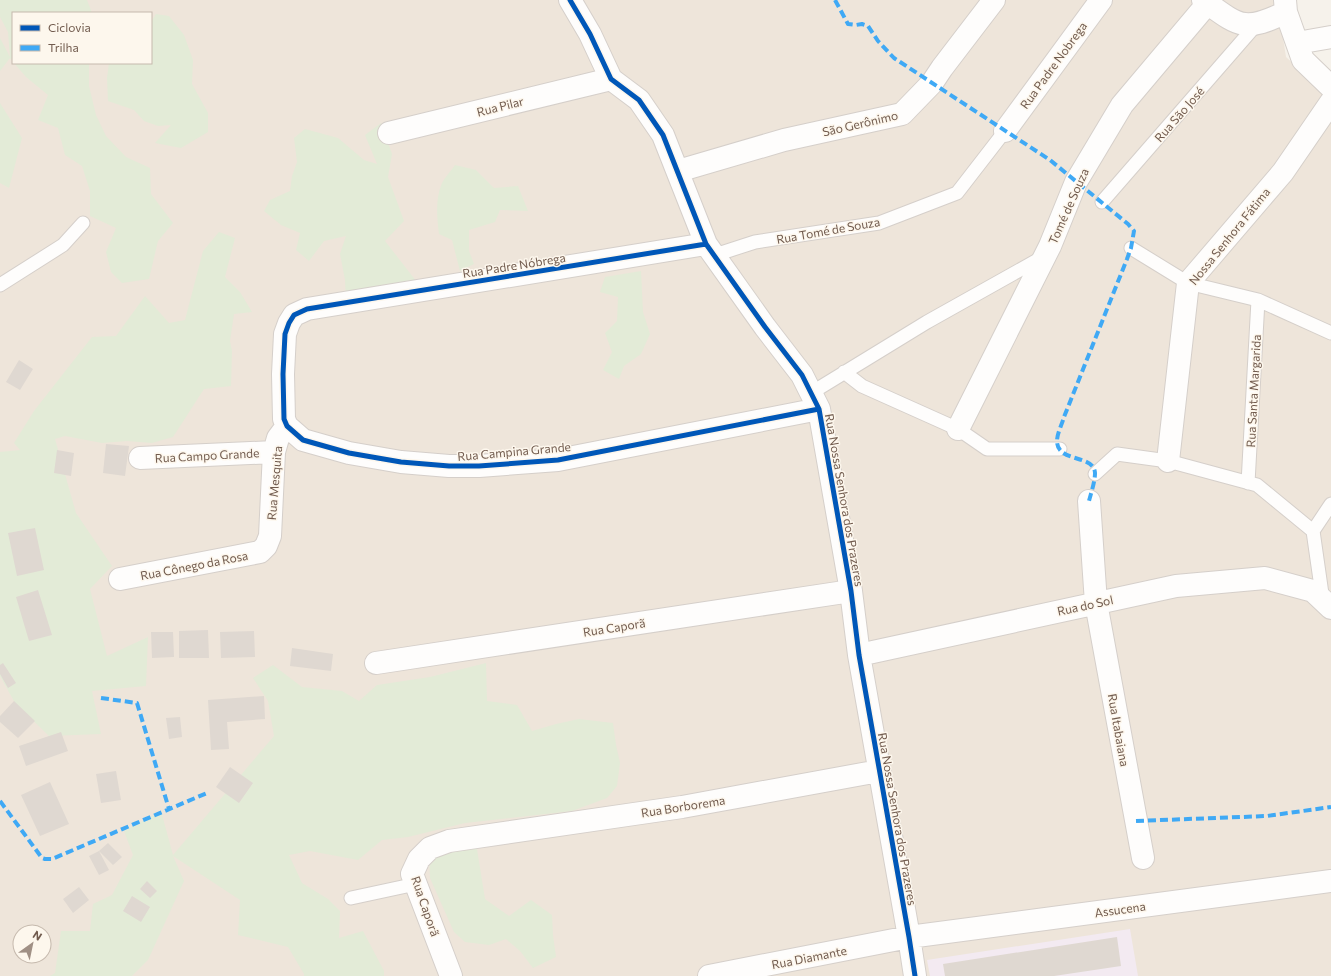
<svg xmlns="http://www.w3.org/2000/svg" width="1331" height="976" font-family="Commissioner,sans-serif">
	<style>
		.residential { fill: #eee5da; fill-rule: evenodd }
		.education { fill: #f3eaf1 }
		.green { fill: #e3ebd7 }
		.building { fill: #dfd8d1 }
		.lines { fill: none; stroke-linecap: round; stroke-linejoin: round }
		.lane-casing { stroke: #d5cfca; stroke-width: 15 }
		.street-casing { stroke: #d5cfca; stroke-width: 24 }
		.lane { stroke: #fefdfc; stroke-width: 13 }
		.street { stroke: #fefdfc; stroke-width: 22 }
		.quiet { stroke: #3fa9f5; stroke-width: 4; stroke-dasharray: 8 4; stroke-linecap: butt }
		.cycleway-casing { stroke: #fdf7ed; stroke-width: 8 }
		.cycleway { stroke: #0057b8; stroke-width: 5 }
		.labels { text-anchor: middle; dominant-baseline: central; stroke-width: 3; stroke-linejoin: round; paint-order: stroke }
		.street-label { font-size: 12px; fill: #715b4e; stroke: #fdf7ed }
	</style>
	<rect width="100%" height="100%" fill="#f6f2eb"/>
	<path class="residential" d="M0 0H1277L1286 57 1331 98V976H0ZM13 13H151V63H13ZM20 932H44V956H20Z"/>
	<path class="education" d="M1130 929 1138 976H930L927 960Z"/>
	<path class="green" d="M0 0H87L92 13H13V62L10 58 0 71V38L10 57 8 32 0 17Z
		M156 14 169 16 184 35 193 60 192 84 208 113V132L181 148 155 143 171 125 158 126 144 121 134 110 108 101 107 78 109 63H151V22Z
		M14 63H89V86L96 115 106 136 126 157 150 168 151 194 173 223 158 241 149 279 122 283 111 272 106 252 116 228 90 216V191L82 166 65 155 58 128 38 120 48 95 26 77Z
		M0 103 22 138 9 188 0 183Z
		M381 123 392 154 388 177 404 221 385 241 420 286 346 299 345 280 340 254 346 236 324 241 309 261 296 250 300 233 281 225 264 211 270 200 290 191 292 176 297 162 294 138 305 129 338 138 364 160 377 164 365 135Z
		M455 165 476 170 494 188 518 186 528 211 500 210 495 222 469 230V251L474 264 460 271 452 240 439 234C437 218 435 199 442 183 445 177 451 171 455 165Z
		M219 232 235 238 225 277 240 292 252 312 234 314 230 341 232 351 231 386 204 389 173 437 152 443 127 441 102 443 65 436 55 439 76 513 112 566 90 589 107 656 148 637 146 686 92 691 101 734 49 736 15 703 0 676V452L20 450 14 443 34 411 92 337 116 336 145 296 169 323 185 320 203 251Z
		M641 271 643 312 650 334 641 354 624 366 619 379 603 370 612 352 605 333 617 321 618 297 600 292 605 277Z
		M486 663 487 701 517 705 532 731 556 724 579 719 613 723 616 745 620 763 617 786 607 798 572 811 465 823 408 837 382 840 358 860 310 851 289 855 302 883 328 899 340 911 339 938 363 931 384 971V976H304V974L288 947 238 935 240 900 173 856 184 881 148 960 132 976H50L55 973 61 931H90L93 904 112 895 133 855 124 831 161 811 173 855 274 736 268 701 253 678 273 665 302 687 342 691 359 701 377 685 430 677Z
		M452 849H477L485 899 509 916 531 900 552 915 553 935 556 957 533 968 520 951 506 939 489 945 465 942 454 932 430 878 429 857Z"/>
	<path class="building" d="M19 360 33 369 20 390 6 382Z
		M106 444 129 446 125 476 103 473Z
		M57 450 74 453 71 476 54 473Z
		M35 528 44 570 17 576 8 533Z
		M38 590 52 635 29 641 16 597Z
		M208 630 209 658H179V631Z
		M254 631 255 657 221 658 220 632Z
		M151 632H173L174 657 152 658Z
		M292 648 333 654 331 671 290 666Z
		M3 663 16 683 8 688 0 674V665Z
		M264 696 265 719 227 722 229 749 211 750 208 700Z
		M14 701 35 721 18 738 0 722V716Z
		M180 717 182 737 169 739 166 718Z
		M61 732 68 751 26 766 19 746Z
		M230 767 253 783 239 803 216 787Z
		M116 771 121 800 101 803 96 774Z
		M50 782 69 824 40 836 21 795Z
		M108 843 122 857 113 865 99 851Z
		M99 851 109 870 99 875 89 856Z
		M147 881 157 891 150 898 140 889Z
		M79 887 89 900 73 913 63 899Z
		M132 896 150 907 141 922 123 911Z
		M1117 937 1121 966 1054 976H945L943 964Z"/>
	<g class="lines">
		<defs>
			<path id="lane" d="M1102 202 1256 25
				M1131 248 1188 283 1258 300 1331 333
				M715 255 755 242 879 223 957 193 1005 131
				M0 285 63 245 83 223
				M844 372 862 386 958 429 987 449H1060
				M811 393 927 322 1043 257
				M1095 474 1117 454 1168 461 1257 485 1313 531 1323 601
				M1248 483 1258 300
				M1313 531 1331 504
				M351 898 416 884"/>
			<path id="street" d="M570 0 590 34 611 79 639 100 663 135 706 244 765 327 802 375 819 409 851 591 859 655 909 937 915 976
				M1203 0C1239 26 1244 33 1286 12
				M1285 0 1286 12 1303 60 1331 87
				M1297 43 1331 37
				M1005 131 1101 0
				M389 133 611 79
				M678 171 784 140 902 114 932 83 942 68 994 0
				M706 244 307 309 294 315 289 323 285 334 283 374 284 419 287 426 303 440 349 453 401 462 449 466H479L558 460 819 409
				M958 429 1050 246 1076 182 1122 105 1208 3
				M140 458 274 452
				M1168 461 1188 283 1283 172 1331 102
				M1089 501 1096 603 1143 858
				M120 579 260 552 266 546 270 536 274 452 278 438 287 426
				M859 655 1176 586 1265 578 1313 591 1331 608
				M376 663 851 591
				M451 976 412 874 419 859 430 848 449 841 682 807 879 771
				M709 976 909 937 1331 881"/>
		</defs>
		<use href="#lane" class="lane-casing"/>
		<use href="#street" class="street-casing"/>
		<use href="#lane" class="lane"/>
		<use href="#street" class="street"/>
		<path class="quiet" d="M835 0 848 24 856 25 862 24 868 26 878 41 894 58 1050 160 1128 224 1134 231 1131 248 1127 259 1064 417C1062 424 1057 434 1057 441 1057 463 1094 454 1095 473 1095 482 1091 493 1089 501
			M101 698 137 703 169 809
			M0 801 42 858 45 859H52L207 793
			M1136 821 1267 816 1331 807"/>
		<defs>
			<path id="cycleway" d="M570 0 590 34 611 79 639 100 663 135 706 244 765 327 802 375 819 409 851 591 859 655 909 937 915 976
				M706 244 307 309 294 315 289 323 285 334 283 374 284 419 287 426 303 440 349 453 401 462 449 466H479L558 460 819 409"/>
		</defs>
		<use href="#cycleway" class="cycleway-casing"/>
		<use href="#cycleway" class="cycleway"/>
	</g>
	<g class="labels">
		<g class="street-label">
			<text transform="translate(1053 65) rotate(-54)">Rua Padre Nobrega</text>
			<text transform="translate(500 106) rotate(-14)">Rua Pilar</text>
			<text transform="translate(1179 114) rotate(-49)">Rua São José</text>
			<text transform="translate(860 123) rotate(-13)">São Gerônimo</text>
			<text transform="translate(1068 206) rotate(-66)">Tomé de Souza</text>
			<text transform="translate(828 230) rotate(-10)">Rua Tomé de Souza</text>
			<text transform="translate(1229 236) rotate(-51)">Nossa Senhora Fátima</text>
			<text transform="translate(514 265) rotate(-9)">Rua Padre Nóbrega</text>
			<text transform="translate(1253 391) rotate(-87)">Rua Santa Margarida</text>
			<text transform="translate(514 451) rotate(-5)">Rua Campina Grande</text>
			<text transform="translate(207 455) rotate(-3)">Rua Campo Grande</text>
			<text transform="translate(274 483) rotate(-85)">Rua Mesquita</text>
			<text transform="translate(845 500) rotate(80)">Rua Nossa Senhora dos Prazeres</text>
			<text transform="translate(194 565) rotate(-11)">Rua Cônego da Rosa</text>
			<text transform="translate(1085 605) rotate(-12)">Rua do Sol</text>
			<text transform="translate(614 627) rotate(-9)">Rua Caporã</text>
			<text transform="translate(1119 730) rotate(80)">Rua Itabaiana</text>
			<text transform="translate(683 806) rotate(-9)">Rua Borborema</text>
			<text transform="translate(898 819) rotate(80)">Rua Nossa Senhora dos Prazeres</text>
			<text transform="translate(426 906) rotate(71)">Rua Caporã</text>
			<text transform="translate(1120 909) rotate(-8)">Assucena</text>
			<text transform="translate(809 957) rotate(-11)">Rua Diamante</text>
		</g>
	</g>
	<rect x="12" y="12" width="140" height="52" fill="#fdf7ed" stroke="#c5b9ad"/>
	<rect x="20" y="25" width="20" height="6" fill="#0057b8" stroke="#c5b9ad"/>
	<text x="48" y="32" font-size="12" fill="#715b4e">Ciclovia</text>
	<rect x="20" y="45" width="20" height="6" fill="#3fa9f5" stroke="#c5b9ad"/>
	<text x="48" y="52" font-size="12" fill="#715b4e">Trilha</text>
	<g transform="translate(32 944) rotate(33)"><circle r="19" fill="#fdf7ed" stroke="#c5b9ad"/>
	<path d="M0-3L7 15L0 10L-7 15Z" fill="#a09085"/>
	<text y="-6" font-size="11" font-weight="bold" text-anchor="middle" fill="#715b4e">N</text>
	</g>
</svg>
